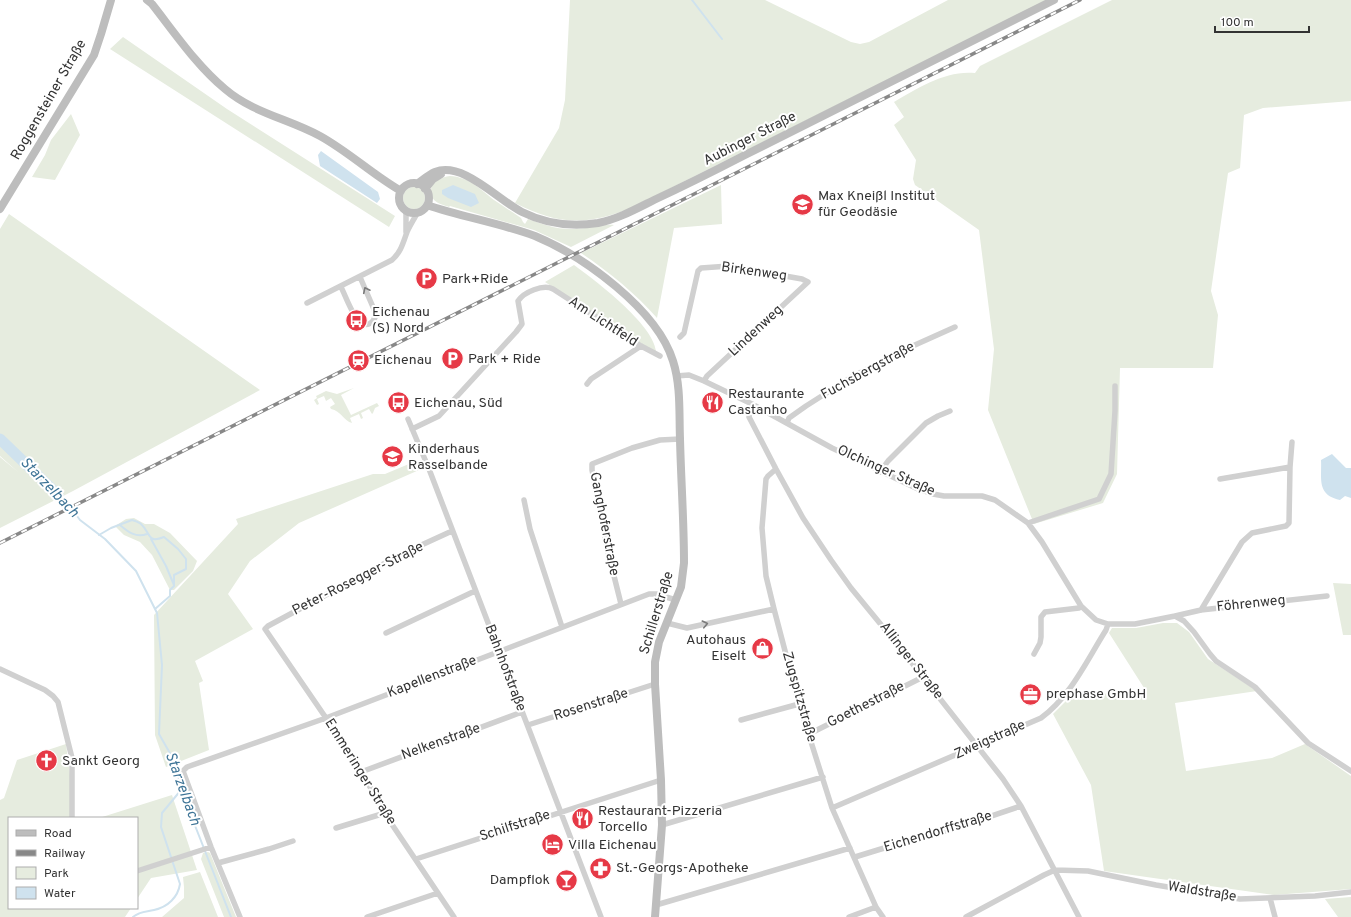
<svg xmlns="http://www.w3.org/2000/svg" width="1351" height="917" font-family="Overpass,sans-serif">
	<style>
		.green { fill: #e6ecdf }
		.water { fill: #cfe2ee }
		.lines { fill: none; stroke-linecap: round; stroke-linejoin: round }
		.stream { stroke: #cfe2ee; stroke-width: 2 }
		.river { stroke: #cfe2ee; stroke-width: 11 }
		.street { stroke: #d0d0d0; stroke-width: 5.5 }
		.secondary { stroke: #bdbdbd; stroke-width: 8 }
		.rail-casing { stroke: #888; stroke-width: 3.5 }
		.rail { stroke: #fff; stroke-width: 2; stroke-dasharray: 6; stroke-linecap: butt }
		.oneway { stroke: #7a7a7a }
		.labels { text-anchor: middle; dominant-baseline: central; stroke-width: 4; stroke-linejoin: round; paint-order: stroke }
		.street-label { font-size: 14px; fill: #333; stroke: #fff }
		.poi-label { font-size: 14px; fill: #333; stroke: #fff; text-anchor: start }
		.water-label { font-size: 15px; font-style: italic; fill: #3f7597; stroke: #fff }
	</style>
	<rect width="100%" height="100%" fill="#fff"/>
	<path class="green" d="M570 0H765L851 42 860 44 869 42 948 0H1047L631 208C585 226 559 225 515 203L559 128 565 100Z
		M1112 0H1351V101L1263 108 1244 115 1240 168 1228 173 1211 291 1218 315 1213 368H1120L1117 474 1103 503 1034 524 988 410 994 349 979 230 915 185 913 179 916 160 894 125 904 117 894 102C918 88 946 70 975 73L980 66Z
		M123 37 227 109 395 216 389 227 110 49Z
		M71 114 80 135 55 180 32 177 45 155 51 140Z
		M450 176C469 177 480 189 494 200 503 206 512 212 521 218L523 222 525 224 528 219C542 224 558 230 574 229 588 229 601 224 614 225L571 247 534 230 450 206 449 207C444 205 438 204 434 200 424 187 439 177 450 176Z
		M721 185 722 224 674 228 657 318C635 293 609 272 581 253Z
		M403 198a11 11 0 1 1 22 0a11 11 0 1 1-22 0Z
		M9 214 260 390 73 491 0 528V457L18 472 0 456V229Z
		M574 265C595 280 653 324 656 351H653L545 282Z
		M354 388 341 395 351 415 377 403 379 406 375 408 373 413 372 414 369 409 361 413 363 418 361 419 359 414 350 418 352 423C344 421 341 411 331 409L330 407 335 404 331 398 326 401 324 396 317 399 319 404 317 405 314 400 317 398 316 396 326 391 337 394Z
		M416 461 419 470 299 523 250 561 228 594 253 629 195 661 203 681 199 683 209 750 166 767 155 735 154 615 238 524 236 519 373 474H385Z
		M134 518 145 524H154L170 533 197 561 193 571 174 590H170L152 555 140 542 124 535 115 526 126 519Z
		M1333 583 1351 584V635H1343Z
		M1163 623H1177L1189 632 1208 659 1257 691 1175 703 1186 771 1272 758 1305 744 1351 776V889L1274 895 1104 871 1091 785 1053 714 1071 696 1146 691 1109 633 1112 628H1136Z
		M66 744 71 783 70 818H9V908H131L125 917H0V800L4 798 17 760Z
		M172 795 197 870 151 878 137 899V818H99Z
		M208 852 210 853 236 917H224L201 859 203 853Z
		M200 872 218 917H162L184 898V887L183 877Z
		M1351 897V917H1338L1325 899Z"/>
	<path class="water" d="M321 151 378 192 380 199 377 203 320 166 318 155Z
		M453 185 475 194 479 203 471 207 448 198 442 194V190Z
		M1332 454 1346 468H1351V498L1345 496 1340 500C1316 495 1322 478 1321 460Z"/>
	<g class="lines">
		<path class="stream" d="M692 0 722 39
			M58 495 74 512 80 520 105 539 136 571 157 613 162 665 159 734 175 762 181 790 231 917
			M120 525C128 532 136 538 147 534
			M99 535 111 528 132 520C135 521 139 522 141 524 151 533 147 544 164 537L178 549 186 559V569L174 575V586L170 590V596L155 609
			M151 539 166 566 174 585
			M133 917C140 911 146 912 154 910 168 907 178 897 180 884L161 827 162 813 181 790"/>
		<path class="river" d="M0 439 58 495"/>
		<path class="street" d="M406 210V232
			M341 287C346 296 356 329 369 324 374 322 375 318 376 314L360 277
			M307 303 392 260C401 252 403 243 407 232 410 225 414 219 418 212
			M680 337 684 333 698 271 701 268 729 266 802 279 808 282 707 376 704 381
			M676 376 689 375 704 381 752 404 832 448 918 489 933 494 944 496H982L995 500 1028 523 1042 542 1081 606 1096 620 1108 624H1135L1175 616 1184 621 1194 632 1210 654 1216 661 1255 687 1308 743 1351 771
			M587 384 591 379 641 346
			M752 404 749 417 776 469 803 518 831 560 851 588 901 649 1003 779 1021 806 1079 917
			M408 419 429 469 601 917
			M787 423 789 418 806 406 850 378 906 349 955 327
			M412 429 439 416 516 332 522 324 518 301C524 292 543 284 553 289L641 346 660 356
			M776 469 768 476 766 479 762 528 766 576 774 609 799 704 832 808 876 907 883 917
			M880 472 888 461 926 423 938 416 950 411
			M1220 479 1290 467
			M524 500 530 529 562 627
			M1028 523 1099 499 1111 474 1115 411V386
			M452 531 404 553 268 626 265 629 326 718 362 773 391 823 454 917
			M621 604 608 552 592 470V464L632 448 660 440 680 439
			M1201 610 1242 542 1252 533 1286 526 1289 523 1290 467 1292 442
			M1175 616 1201 610 1327 596
			M667 623 687 628 774 609
			M386 633 475 591
			M1034 654 1040 643 1041 637V617L1045 612 1079 608 1081 606
			M0 669 45 690 53 696 58 702 72 758V818
			M741 720 799 704
			M528 725 655 684
			M809 734 923 677
			M361 772 522 712
			M832 808 1041 718C1071 696 1087 660 1106 630L1108 624
			M662 825 823 777
			M336 828 385 813
			M855 857 907 841 953 829 1021 806
			M416 859 661 780
			M218 863 269 849 293 841
			M137 871 211 847
			M1270 898 1275 917
			M656 905 850 848
			M240 917 211 847 183 771 187 767 326 718 649 594H656L676 600
			M367 917 438 893
			M849 917 876 907
			M966 917 1044 875 1055 870 1088 871 1156 885 1240 899 1315 896 1351 892"/>
		<path class="secondary" d="M147 0 152 4C174 32 197 66 225 89 253 113 289 119 320 136 349 152 373 175 401 191
			M399 198a15 15 0 1 1 30 0a15 15 0 1 1-30 0Z
			M417 184C423 180 428 175 435 172 463 161 498 200 522 212 546 224 572 227 598 223 618 219 636 209 654 200 684 186 714 171 743 156 847 104 951 52 1054 0
			M425 189 433 179 441 174
			M427 205C462 217 500 223 535 236 583 256 657 309 673 361 681 386 679 413 680 439 681 480 684 522 684 563L681 587 659 642 655 662V684L661 780 662 825 655 917
			M0 209 94 55 101 34 111 0"/>
		<defs>
			<path id="rail" d="M0 543 1080 0"/>
		</defs>
		<use href="#rail" class="rail-casing"/>
		<use href="#rail" class="rail"/>
	</g>
	<defs><path id="oneway-chevron" d="M-2-3.5L2.5 0L-2 3.5" fill="none" stroke-width="1.6" stroke-linecap="round" stroke-linejoin="round"/></defs>
	<g class="oneway">
		<use href="#oneway-chevron" transform="translate(366 290) rotate(-116)"/>
		<use href="#oneway-chevron" transform="translate(705 624) rotate(-13)"/>
	</g>
	<defs>
		<symbol id="university-disc" viewBox="-11 -11 22 22"><circle r="9.5" fill="#e63946" stroke="#fff"/><path d="M0-5L7-2L0 1L-7-2ZM-4 1L0 2.5L4 1V4Q0 6-4 4Z" fill="#fff"/></symbol>
		<symbol id="parking-disc" viewBox="-11 -11 22 22"><circle r="9.5" fill="#e63946" stroke="#fff"/><path d="M-3.5-5.5H1a3.5 3.5 0 0 1 0 7H-1V5.5H-3.5ZM-1-3.4V-.6H.8a1.4 1.4 0 0 0 0-2.8Z" fill="#fff"/></symbol>
		<symbol id="bus-disc" viewBox="-11 -11 22 22"><circle r="9.5" fill="#e63946" stroke="#fff"/><path d="M-5-6H5V4H4V6H2V4H-2V6H-4V4H-5ZM-3.5-4V0h7V-4ZM-3.5 1.2v1.5H-2V1.2ZM2 1.2v1.5H3.5V1.2Z" fill="#fff"/></symbol>
		<symbol id="station-disc" viewBox="-11 -11 22 22"><circle r="9.5" fill="#e63946" stroke="#fff"/><path d="M-3-6H3Q5-6 5-4V2Q5 4 3 4L4.5 6H3L1.5 4h-3L-3 6H-4.5L-3 4Q-5 4-5 2V-4Q-5-6-3-6ZM-3.5-4v3h7v-3ZM-3.5 1v1.5H-2V1ZM2 1v1.5H3.5V1Z" fill="#fff"/></symbol>
		<symbol id="restaurant-disc" viewBox="-11 -11 22 22"><circle r="9.5" fill="#e63946" stroke="#fff"/><path d="M-5-6h1v4h1v-4h1v4h1v-4h1v5L-1.5 .5V6h-2V.5L-5-1ZM5-6V6H3V1.5H1.5Q1.5-4 5-6Z" fill="#fff"/></symbol>
		<symbol id="school-disc" viewBox="-11 -11 22 22"><circle r="9.5" fill="#e63946" stroke="#fff"/><path d="M0-5L7-2L0 1L-7-2ZM-4 1L0 2.5L4 1V4Q0 6-4 4Z" fill="#fff"/></symbol>
		<symbol id="shop-disc" viewBox="-11 -11 22 22"><circle r="9.5" fill="#e63946" stroke="#fff"/><path d="M-5-2.5h2.3a2.7 3.5 0 0 1 5.4 0H5L5.5 6h-11ZM-1.5-2.5h3a1.5 2.3 0 0 0-3 0Z" fill="#fff"/></symbol>
		<symbol id="office-disc" viewBox="-11 -11 22 22"><circle r="9.5" fill="#e63946" stroke="#fff"/><path d="M-6-3h4V-5.5h4V-3h4V5H-6ZM-1-4.5V-3h2v-1.5ZM-6 0V1H6V0Z" fill="#fff"/></symbol>
		<symbol id="church-disc" viewBox="-11 -11 22 22"><circle r="9.5" fill="#e63946" stroke="#fff"/><path d="M-1.2-6h2.4v3.5h3.3v2.4h-3.3V6h-2.4V-.1h-3.3v-2.4h3.3Z" fill="#fff"/></symbol>
		<symbol id="hotel-disc" viewBox="-11 -11 22 22"><circle r="9.5" fill="#e63946" stroke="#fff"/><path d="M-6-4.5h1.5V1H6V5H4.5V3h-9V5H-6ZM-4 0a1.8 1.8 0 1 1 3.6 0ZM.5 0V-2.5h3Q6-2.5 6 0Z" fill="#fff"/></symbol>
		<symbol id="pharmacy-disc" viewBox="-11 -11 22 22"><circle r="9.5" fill="#e63946" stroke="#fff"/><path d="M-2-6h4v4h4v4h-4v4h-4v-4h-4v-4h4Z" fill="#fff"/></symbol>
		<symbol id="bar-disc" viewBox="-11 -11 22 22"><circle r="9.5" fill="#e63946" stroke="#fff"/><path d="M-6-5H6L.8 .8V4.5H3.5V6h-7V4.5H-.8V.8Z" fill="#fff"/></symbol>
	</defs>
	<g fill-rule="evenodd">
		<use href="#university-disc" x="790" y="192" width="25" height="25"/>
		<use href="#parking-disc" x="414" y="266" width="25" height="25"/>
		<use href="#bus-disc" x="344" y="308" width="25" height="25"/>
		<use href="#parking-disc" x="440" y="346" width="25" height="25"/>
		<use href="#station-disc" x="346" y="348" width="25" height="25"/>
		<use href="#restaurant-disc" x="700" y="390" width="25" height="25"/>
		<use href="#bus-disc" x="386" y="390" width="25" height="25"/>
		<use href="#school-disc" x="380" y="444" width="25" height="25"/>
		<use href="#shop-disc" x="750" y="636" width="25" height="25"/>
		<use href="#office-disc" x="1018" y="682" width="25" height="25"/>
		<use href="#church-disc" x="34" y="748" width="25" height="25"/>
		<use href="#restaurant-disc" x="570" y="806" width="25" height="25"/>
		<use href="#hotel-disc" x="540" y="832" width="25" height="25"/>
		<use href="#pharmacy-disc" x="588" y="856" width="25" height="25"/>
		<use href="#bar-disc" x="554" y="868" width="25" height="25"/>
	</g>
	<g class="labels">
		<g class="street-label">
			<text transform="translate(49 100) rotate(-60)">Roggensteiner Straße</text>
			<text transform="translate(750 139) rotate(-27)">Aubinger Straße</text>
			<text transform="translate(754 272) rotate(8)">Birkenweg</text>
			<text transform="translate(603 322) rotate(33)">Am Lichtfeld</text>
			<text transform="translate(756 331) rotate(-43)">Lindenweg</text>
			<text transform="translate(868 371) rotate(-29)">Fuchsbergstraße</text>
			<text transform="translate(886 471) rotate(24)">Olchinger Straße</text>
			<text transform="translate(604 524) rotate(79)">Ganghoferstraße</text>
			<text transform="translate(358 579) rotate(-27)">Peter-Rosegger-Straße</text>
			<text transform="translate(1251 604) rotate(-6)">Föhrenweg</text>
			<text transform="translate(657 613) rotate(-73)">Schillerstraße</text>
			<text transform="translate(911 661) rotate(52)">Allinger Straße</text>
			<text transform="translate(505 668) rotate(69)">Bahnhofstraße</text>
			<text transform="translate(432 677) rotate(-21)">Kapellenstraße</text>
			<text transform="translate(799 697) rotate(74)">Zugspitzstraße</text>
			<text transform="translate(591 705) rotate(-18)">Rosenstraße</text>
			<text transform="translate(866 705) rotate(-27)">Goethestraße</text>
			<text transform="translate(990 740) rotate(-24)">Zweigstraße</text>
			<text transform="translate(441 742) rotate(-20)">Nelkenstraße</text>
			<text transform="translate(360 772) rotate(58)">Emmeringer Straße</text>
			<text transform="translate(515 826) rotate(-18)">Schilfstraße</text>
			<text transform="translate(938 832) rotate(-17)">Eichendorffstraße</text>
			<text transform="translate(1202 892) rotate(9)">Waldstraße</text>
		</g>
		<g class="poi-label">
			<text x="818" y="196">Max Kneißl Institut<tspan x="818" dy="16">für Geodäsie</tspan></text>
			<text x="442" y="279">Park+Ride</text>
			<text x="372" y="312">Eichenau<tspan x="372" dy="16">(S) Nord</tspan></text>
			<text x="468" y="359">Park + Ride</text>
			<text x="374" y="360">Eichenau</text>
			<text x="728" y="394">Restaurante<tspan x="728" dy="16">Castanho</tspan></text>
			<text x="414" y="403">Eichenau, Süd</text>
			<text x="408" y="449">Kinderhaus<tspan x="408" dy="16">Rasselbande</tspan></text>
			<text x="746" y="640" text-anchor="end">Autohaus<tspan x="746" dy="16">Eiselt</tspan></text>
			<text x="1046" y="694">prephase GmbH</text>
			<text x="62" y="761">Sankt Georg</text>
			<text x="598" y="811">Restaurant-Pizzeria<tspan x="598" dy="16">Torcello</tspan></text>
			<text x="568" y="845">Villa Eichenau</text>
			<text x="616" y="868">St.-Georgs-Apotheke</text>
			<text x="550" y="880" text-anchor="end">Dampflok</text>
		</g>
		<g class="water-label">
			<text transform="translate(49 488) rotate(46)">Starzelbach</text>
			<text transform="translate(182 789) rotate(70)">Starzelbach</text>
		</g>
	</g>
	<rect x="8" y="817" width="130" height="92" fill="#ffffff" stroke="#adadad"/>
	<rect x="16" y="830" width="20" height="6" fill="#bdbdbd" stroke="#adadad"/>
	<text x="44" y="837" font-size="12" fill="#333333">Road</text>
	<rect x="16" y="850" width="20" height="6" fill="#888888" stroke="#adadad"/>
	<text x="44" y="857" font-size="12" fill="#333333">Railway</text>
	<rect x="16" y="867" width="20" height="12" fill="#e6ecdf" stroke="#adadad"/>
	<text x="44" y="877" font-size="12" fill="#333333">Park</text>
	<rect x="16" y="887" width="20" height="12" fill="#cfe2ee" stroke="#adadad"/>
	<text x="44" y="897" font-size="12" fill="#333333">Water</text>
	<path d="M1215 26v6h94v-6" fill="none" stroke="#333333" stroke-width="2"/>
	<text x="1221" y="26" font-size="12" fill="#333333" stroke="#ffffff" stroke-width="3" paint-order="stroke">100 m</text>
</svg>
